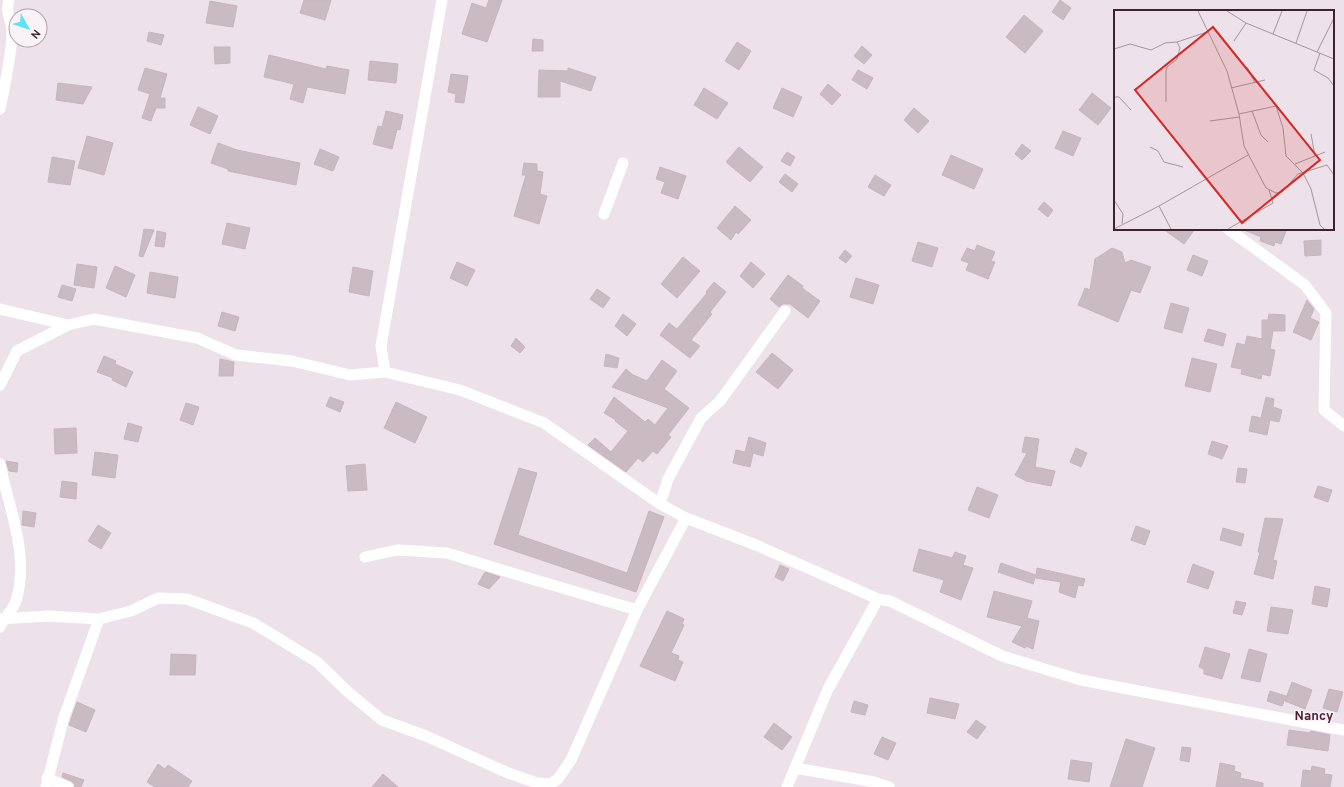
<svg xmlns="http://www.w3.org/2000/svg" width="1344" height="787" font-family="Overpass,sans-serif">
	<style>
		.building { fill: #cabbc3; stroke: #c6b5bf }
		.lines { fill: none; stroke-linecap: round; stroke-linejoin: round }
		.minor { stroke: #fff; stroke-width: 11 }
		.labels { text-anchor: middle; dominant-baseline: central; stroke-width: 3; stroke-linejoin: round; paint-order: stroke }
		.neighbourhood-label { font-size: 13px; font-weight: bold; fill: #501e32; stroke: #f9f3f7 }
		.inset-road { fill: none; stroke: #a7959e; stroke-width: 1 }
		.view { fill: #d62828; fill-opacity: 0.15; stroke: #d62828; stroke-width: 2 }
		.inset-edge { fill: none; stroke: #3e222e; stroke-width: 2 }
	</style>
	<rect width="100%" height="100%" fill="#ede2e9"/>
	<path class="building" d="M304 0H331L325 20 300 13Z
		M489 0H502L487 42 462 34 472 3 486 8Z
		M1060 0 1071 8 1063 20 1052 12Z
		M210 1 237 6 233 27 206 23Z
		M1024 15 1043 31 1025 53 1006 37Z
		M149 32 164 35 161 45 147 41Z
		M533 39 543 40V51H532Z
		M737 42 751 51 739 70 725 61Z
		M862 46 872 55 864 64 854 56Z
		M214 47H230V63L215 64Z
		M269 55 326 69 327 66 349 70 345 94 307 87 303 103 290 99 294 84 264 77Z
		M370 61 398 64 396 83 368 80Z
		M145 68 167 74 160 98H165V108H156L151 121 142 118 150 94 138 90Z
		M568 68 596 77 591 91 560 81V97H538L539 70 568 71Z
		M858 70 873 78 867 89 852 80Z
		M451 74 468 76 464 103 455 102 456 94 448 92Z
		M58 83 92 87 83 104 56 100Z
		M828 84 841 95 832 105 820 94Z
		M704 88 728 103 717 119 694 105Z
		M782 88 802 97 793 117 773 108Z
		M1092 93 1111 108 1098 125 1079 110Z
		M198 107 218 116 210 134 190 125Z
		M914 108 929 121 918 133 904 120Z
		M386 111 403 115 400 130 397 129 392 149 373 144 378 126 382 127Z
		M1063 131 1081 138 1073 156 1055 148Z
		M87 136 113 143 104 175 78 168Z
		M218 143 237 150 300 163 296 185 228 171V169L211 163Z
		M1022 144 1031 151 1022 160 1015 154Z
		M739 147 763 167 750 182 726 162Z
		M320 149 339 157 333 171 314 164Z
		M787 152 795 157 790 166 781 161Z
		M951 155 983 169 974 189 942 175Z
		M52 157 75 161 70 185 48 182Z
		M524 163 537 164V171L543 172 540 194 547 196 539 224 514 216 526 175H522Z
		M660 167 686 176 678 199 661 193 665 182 656 179Z
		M785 174 798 184 792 192 779 182Z
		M875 175 891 185 884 196 868 187Z
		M1044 202 1053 210 1048 217 1038 209Z
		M735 206 751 220 738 234 736 232 731 240 717 228Z
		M227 223 250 228 245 249 222 244Z
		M144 229 154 230 143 257 139 256Z
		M1163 229H1195L1184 244Z
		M1244 229H1287L1281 244 1275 242 1274 246 1260 241 1261 237 1244 230Z
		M157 231 166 233 164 247 155 246Z
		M1321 240V255L1305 256 1304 241Z
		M918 242 938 248 932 267 912 261Z
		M977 245 995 252 991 261 995 262 988 279 966 270 969 263 961 260 967 248 975 251Z
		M1112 248 1122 252 1125 263 1131 260 1151 267 1140 293 1131 290 1118 322 1078 305 1085 288 1090 290 1095 259Z
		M845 250 852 256 846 263 839 258Z
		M1193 255 1208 261 1202 276 1187 270Z
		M683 257 700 271 677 298 661 284Z
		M457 262 475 270 467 286 450 278Z
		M751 262 765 274 753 288 740 276Z
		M77 264 97 267 94 288 74 285Z
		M115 266 135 275 126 297 106 288Z
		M353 267 373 271 369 296 349 292Z
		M150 272 178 277 175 298 147 293Z
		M788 275 803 286 802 288 820 301 808 318 790 304H783L779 307 770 299Z
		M856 278 879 285 873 304 850 297Z
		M714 282 726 292 710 312 712 314 691 340 700 346 690 358 660 335 669 323 677 329 707 293 706 292Z
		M62 285 76 289 72 301 58 297Z
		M597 289 610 298 603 308 590 299Z
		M1307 300 1314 309 1310 318 1319 322 1311 340 1293 332Z
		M1171 303 1189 308 1182 333 1164 328Z
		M222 312 239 317 235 331 218 326Z
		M623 314 636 324 627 336 615 326Z
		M1269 314 1285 315V331H1273L1270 349 1275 350 1270 376 1262 374 1261 379 1241 374 1242 369 1231 367 1237 343 1245 345 1247 336 1262 339V320H1268Z
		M1208 329 1226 334 1223 346 1204 341Z
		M516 338 525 347 520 353 511 346Z
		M772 353 793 370 778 389 756 372Z
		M606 354 619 358 617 368 604 366Z
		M104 356 116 361 115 364 133 372 126 387 112 380 113 378 97 372Z
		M1192 358 1217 364 1210 392 1185 386Z
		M220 359 234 362 233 376H219Z
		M662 360 677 371 664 389 689 408 668 435 671 437 657 454 653 451 643 462 638 458 626 472 588 445 595 438 611 452 628 431 615 421 616 420 604 413 614 397 645 422 648 419 655 425 668 408 612 387 626 369 633 375 647 381Z
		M330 397 344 402 340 412 326 406Z
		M1266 397 1274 399 1273 407 1282 410 1279 422 1270 420 1267 435 1249 431 1252 416 1261 418Z
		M396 402 427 417 415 443 384 428Z
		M186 403 199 407 193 425 180 420Z
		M128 423 142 427 138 442 124 439Z
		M76 428 77 453 55 454 54 429Z
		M749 437 766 443 763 456 753 453 750 467 733 463 736 450 745 452Z
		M1025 437 1039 439 1035 467 1055 471 1051 486 1026 481 1015 475 1027 453 1022 452Z
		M1212 441 1228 446 1222 459 1208 454Z
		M1076 448 1087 453 1081 467 1070 462Z
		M95 452 118 455 115 478 92 475Z
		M6 461 18 463 17 472 9 471Z
		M365 464 367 490 348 491 346 466Z
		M519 468 537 473 518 535 627 573 649 511 664 517 636 592 494 544Z
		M1238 468 1247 469 1245 483 1236 482Z
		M62 481 77 483 76 499 60 497Z
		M1318 486 1332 490 1328 502 1314 497Z
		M977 487 998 495 989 518 968 510Z
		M23 511 36 513 34 527 22 525Z
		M1265 518 1283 519 1273 560 1277 561 1273 579 1254 574 1260 552H1258Z
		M98 525 111 533 101 549 88 541Z
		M1136 526 1150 531 1145 545 1131 540Z
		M1223 528 1244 534 1241 546 1220 540Z
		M919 549 952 558 955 552 966 556 963 565 973 568 961 600 940 592 944 580 913 571Z
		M1001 563 1036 575 1037 568 1085 579 1083 586 1078 585 1075 598 1059 592 1061 582 1036 578V575L1033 584 998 572Z
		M1193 564 1214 572 1208 589 1187 582Z
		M780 565 789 569 783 581 775 577Z
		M485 572 500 577 489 589 478 584Z
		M1315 586 1330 589 1327 607 1312 604Z
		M994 591 1032 601 1027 618 1039 621 1033 649 1026 646 1025 648 1012 642 1022 626 987 617Z
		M1236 601 1246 603 1242 615 1233 613Z
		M1271 607 1293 610 1288 634 1267 631Z
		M667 611 684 619 682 624 684 625 671 653 679 656 678 660 683 662 675 681 640 666Z
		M1205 647 1230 654 1222 679 1204 674V669L1199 667Z
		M1249 649 1267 654 1260 682 1241 678Z
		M171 654 196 655 195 675H170Z
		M1292 682 1312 690 1305 709 1285 701Z
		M1329 689 1343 692 1337 712 1323 708Z
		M1270 691 1286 696 1282 706 1267 701Z
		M930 698 959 704 955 719 927 713Z
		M854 701 868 705 865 715 851 712Z
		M77 702 95 710 86 732 69 725Z
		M976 720 986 727 977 739 967 732Z
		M774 723 792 737 782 750 764 737Z
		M1289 730 1310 733 1311 731 1330 735 1328 751 1287 745Z
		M882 737 896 743 888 760 874 754Z
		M1126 739 1155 748 1142 787H1110Z
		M1182 747 1191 748 1189 762 1180 760Z
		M1071 760 1092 763 1089 782 1068 779Z
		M1220 763 1235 766 1234 771 1241 773 1240 778 1263 783V787H1216Z
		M158 764 165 769 168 765 192 781 188 787H155L147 782Z
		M1312 766 1325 769 1324 774 1332 775 1330 787H1301L1303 770 1311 771Z
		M63 773 84 780 81 787H75L74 783 71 781 62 777Z
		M383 774 398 787H372Z"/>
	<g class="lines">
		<path class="minor" d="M0 109C5 84 11 59 12 33 12 20 5 14 9 0
			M604 214 623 163
			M1228 229 1305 285 1326 313 1324 410 1344 426
			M0 309 68 325
			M385 372 381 346 442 0
			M0 385 17 351 68 325 94 319 197 338 236 355 292 361 350 375 385 372 460 390 544 423 660 504 686 518 756 545 878 599 890 601 1002 656 1081 680 1344 730
			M0 464C9 510 30 555 16 601 13 610 4 618 0 627
			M660 504 668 479 701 418 720 401 785 311
			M365 557 397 550 447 553 515 574 637 610
			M0 619 49 616 99 619 131 611 158 598 187 599 253 623 317 662 348 692 382 720 426 736 508 773 537 783 550 784 558 779 571 760 637 610 686 518
			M795 768 874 782 889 787
			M47 778 68 787
			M46 787 64 717 99 619
			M787 787 828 689 878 599"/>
	</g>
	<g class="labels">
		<g class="neighbourhood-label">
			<text x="1314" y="717">Nancy</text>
		</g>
	</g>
	<g transform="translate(1114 10)">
		<rect width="220" height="220" fill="#ede2e9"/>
		<path class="inset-road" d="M84 1 113 61 125 104 130 136 152 178 162 183 168 182 184 164 213 155 220 165M113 1 132 13 220 49M159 24 168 1M120 31 132 13M182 33 193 1M0 39 16 34 37 40 51 33 63 32 93 22M203 42 220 8M206 43 200 60 214 68 220 76M133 57 141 73M117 78 151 70M0 87H5L17 100M52 92V61L53 57 63 49 66 38 63 32M138 101 147 125 154 132M125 104 162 96 169 118 172 146 189 163 197 179 206 215 210 219M96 111 125 107M197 124 201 146M36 137 44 141 50 152 69 157M181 154 211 142M0 190 9 204 8 214M0 219 45 196M57 219 45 196 134 145M114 219 159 193 155 180"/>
		<path class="view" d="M99 17 206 150 128 213 21 80Z"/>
		<rect width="220" height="220" class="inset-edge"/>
	</g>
	<g transform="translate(28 28) rotate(129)"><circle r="19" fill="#f9f3f7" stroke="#ae9fa7"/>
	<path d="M0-3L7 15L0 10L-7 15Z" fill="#5be4f3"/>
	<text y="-6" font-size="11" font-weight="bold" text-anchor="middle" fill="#3e222e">N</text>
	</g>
</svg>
